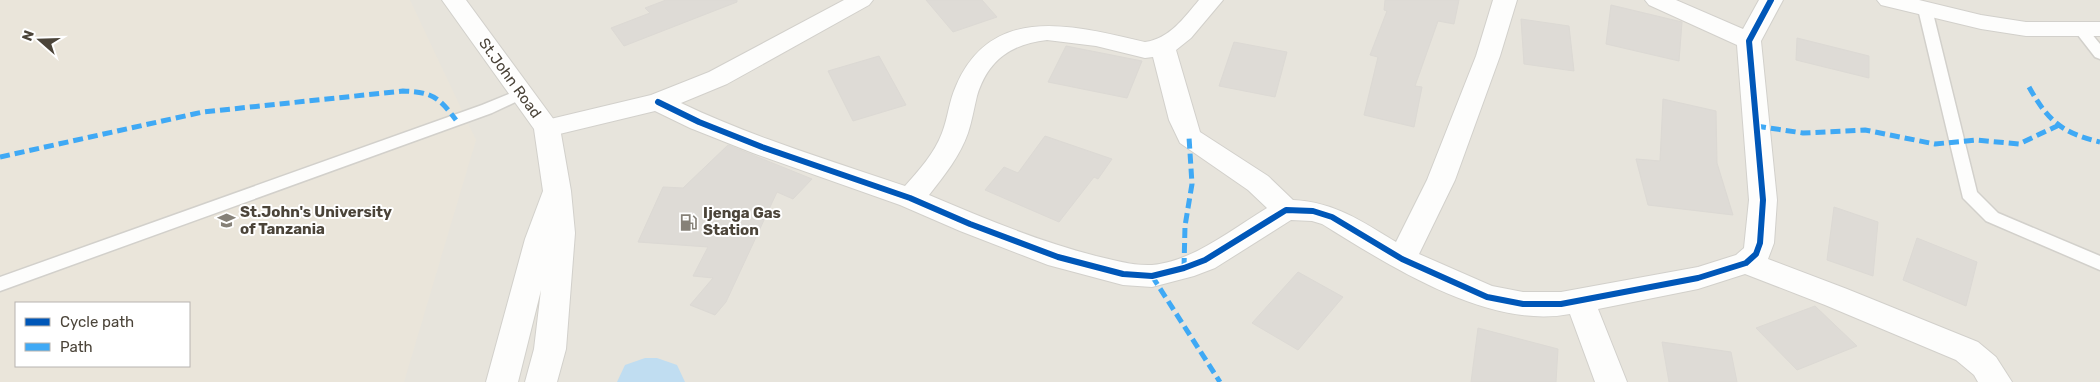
<svg xmlns="http://www.w3.org/2000/svg" width="2100" height="382" font-family="Rubik,sans-serif">
	<style>
		.residential { fill: #e7e4dc; fill-rule: evenodd }
		.education { fill: #eae5da; fill-rule: evenodd }
		.lines { fill: none; stroke-linecap: round; stroke-linejoin: round }
		.river { fill: #c0ddf1; fill-rule: evenodd }
		.building { fill: #dedbd6; stroke: #dcd9d4 }
		.service-casing { stroke: #d2d0cb; stroke-width: 3 }
		.minor-casing { stroke: #d2d0cb; stroke-width: 2 }
		.tertiary-casing { stroke: #d2d0cb; stroke-width: 2 }
		.service { fill: #fdfdfc; fill-rule: evenodd }
		.minor { fill: #fdfdfc; fill-rule: evenodd }
		.tertiary { fill: #fdfdfc; fill-rule: evenodd }
		.quiet { stroke: #3fa9f5; stroke-width: 5; stroke-dasharray: 10 5; stroke-linecap: butt }
		.cycleway-casing { stroke: #fff; stroke-width: 9 }
		.cycleway { stroke: #0057b8; stroke-width: 6 }
		.labels { text-anchor: middle; dominant-baseline: central; stroke-width: 4; stroke-linejoin: round; paint-order: stroke }
		.street-label { font-size: 15px; fill: #4b4439; stroke: #fff }
		.poi-label { font-size: 15px; font-weight: bold; fill: #4b4439; stroke: #fff; text-anchor: start }
	</style>
	<rect width="100%" height="100%" fill="#f4f2ee"/>
	<path class="residential" d="M0 0H2100V382H0ZM16 303H189V366H16Z"/>
	<path class="education" d="M0 0H410L476 140 404 382H0ZM16 303H189V366H16Z"/>
	<g class="lines">
		<path class="river" d="M645 358H657L677 365 685 382H617L625 365Z"/>
	</g>
	<path class="building" d="M666 0H737V2L624 46 611 28 650 13 645 8Z
		M926 0H982L997 17 953 32Z
		M1385 0H1459L1454 24 1438 21 1415 86 1422 87 1414 127 1364 115 1378 57 1370 55 1387 11 1384 10Z
		M1611 5 1682 22 1679 61 1606 44Z
		M1521 19 1569 26 1574 71 1524 64Z
		M1797 38 1869 56V78L1796 60Z
		M1234 42 1287 52 1275 97 1219 86Z
		M1066 46 1142 61 1127 98 1048 82Z
		M879 56 906 105 853 121 828 71Z
		M1663 99 1716 111 1717 163 1733 215 1648 205 1636 159 1660 161Z
		M1045 136 1112 159 1098 179 1094 177 1059 222 985 190 1004 167 1018 173Z
		M728 145 812 179 793 199 777 192 726 302 715 315 690 305 713 278 693 276 708 247 638 242 663 187 683 188Z
		M1834 207 1878 222 1873 276 1827 260Z
		M1917 238 1977 262 1966 306 1903 280Z
		M1298 272 1343 297 1298 350 1252 323Z
		M1815 306 1857 346 1797 370 1756 328Z
		M1478 328 1558 349 1556 382H1471Z
		M1662 342 1731 352 1737 382H1669Z"/>
	<g class="lines">
		<defs>
			<path id="service" d="M1925 5 1932 9 1977 192 1998 213 2100 256V270L1986 221 1963 198 1918 9Z
				M2081 26 2086 27 2100 44V59L2095 57 2074 30 2076 27Z
				M521 89 526 91 528 94 526 97 492 113 0 291V277L482 105Z"/>
			<path id="minor" d="M844 0H873L869 5 727 84 681 103C752 137 829 160 905 186 919 170 934 154 942 133 948 118 949 101 956 86 992 2 1075 26 1145 42 1169 39 1184 18 1199 0H1223L1191 38 1176 50 1200 132 1268 176 1293 200C1335 202 1361 221 1396 242L1427 180 1476 56 1493 0H1517L1500 56 1455 180 1419 254 1492 286 1523 292H1561L1698 267 1736 255 1744 248 1749 200 1737 45 1649 5 1645 0H1676L1743 29 1759 0H1783L1761 41 1777 200 1774 243 1768 259 1847 289 1978 342 1996 357 2012 382H1978L1974 375 1956 360 1825 305 1745 274 1698 289 1598 309 1627 382H1595L1570 314C1488 330 1389 265 1322 224L1312 221 1291 220 1215 268 1194 276 1152 287 1123 285 1048 265 960 231 900 205 753 153 690 128 655 111 547 137 538 134 534 128 538 122 651 95 709 72ZM1047 40 1096 46 1145 58 1153 57 1169 120 1180 143 1248 190 1267 208C1232 229 1194 261 1152 265 1133 266 1114 260 1096 256 1038 241 983 218 929 195 944 176 960 156 968 133 972 121 974 108 977 96 988 60 1011 44 1047 40Z
				M1877 0H1919L1981 15 2026 22H2100V36H2026L1981 29 1881 5Z"/>
			<path id="tertiary" d="M442 0H466L560 128 571 191 575 233 566 349 557 382H525L534 349 541 290 518 382H486L525 239 543 191 534 129Z"/>
		</defs>
		<use href="#service" class="service-casing"/>
		<use href="#minor" class="minor-casing"/>
		<use href="#tertiary" class="tertiary-casing"/>
		<use href="#service" class="service"/>
		<use href="#minor" class="minor"/>
		<use href="#tertiary" class="tertiary"/>
		<path class="quiet" d="M2029 87C2048 121 2062 133 2100 142
			M1756 126 1803 133 1865 130 1935 144 1976 140 2019 144 2057 126
			M0 157 203 112 403 91C432 92 439 97 456 120
			M1184 268 1185 226 1192 184 1189 137
			M1152 276 1220 382"/>
		<defs>
			<path id="cycleway" d="M658 102 699 122 762 147 910 198 970 224 1058 257 1123 274 1152 276 1184 268 1205 260 1286 210 1313 211 1332 217 1402 259 1487 297 1523 304H1561L1698 278 1746 263 1756 254 1760 243 1763 200 1749 41 1771 0"/>
		</defs>
		<use href="#cycleway" class="cycleway-casing"/>
		<use href="#cycleway" class="cycleway"/>
	</g>
	<defs>
		<symbol id="university-bare" viewBox="-9 -9 18 18"><path d="M0-5L7-2L0 1L-7-2ZM-4 1L0 2.5L4 1V4Q0 6-4 4Z" fill="#868178" stroke="#fff" stroke-width="2.5" paint-order="stroke"/></symbol>
		<symbol id="fuel-bare" viewBox="-9 -9 18 18"><path d="M-5.5-6h7V0h2V4h1.3V-2.5L3-4.5l.8-.8L6-3V5H2.5V1h-1V6h-7ZM-4.2-4.7v3.2H.2V-4.7Z" fill="#868178" stroke="#fff" stroke-width="2.5" paint-order="stroke"/></symbol>
	</defs>
	<g fill-rule="evenodd">
		<use href="#university-bare" x="214" y="208" width="25" height="25"/>
		<use href="#fuel-bare" x="676" y="210" width="25" height="25"/>
	</g>
	<g class="labels">
		<g class="street-label">
			<text transform="translate(510 78) rotate(54)">St.John Road</text>
		</g>
		<g class="poi-label">
			<text x="240" y="212">St.John's University<tspan x="240" dy="17">of Tanzania</tspan></text>
			<text x="703" y="213">Ijenga Gas<tspan x="703" dy="17">Station</tspan></text>
		</g>
	</g>
	<rect x="15" y="302" width="175" height="65" fill="#ffffff" stroke="#b7b4b0"/>
	<rect x="25" y="318" width="25" height="8" fill="#0057b8" stroke="#b7b4b0"/>
	<text x="60" y="327" font-size="15" fill="#4b4439">Cycle path</text>
	<rect x="25" y="343" width="25" height="8" fill="#3fa9f5" stroke="#b7b4b0"/>
	<text x="60" y="352" font-size="15" fill="#4b4439">Path</text>
	<g transform="translate(40 40) rotate(290)" stroke="#ffffff" stroke-width="4" paint-order="stroke">
	<path d="M0-4L9 19L0 12L-9 19Z" fill="#4b4439"/>
	<text y="-8" font-size="14" font-weight="bold" text-anchor="middle" fill="#4b4439">N</text>
	</g>
</svg>
